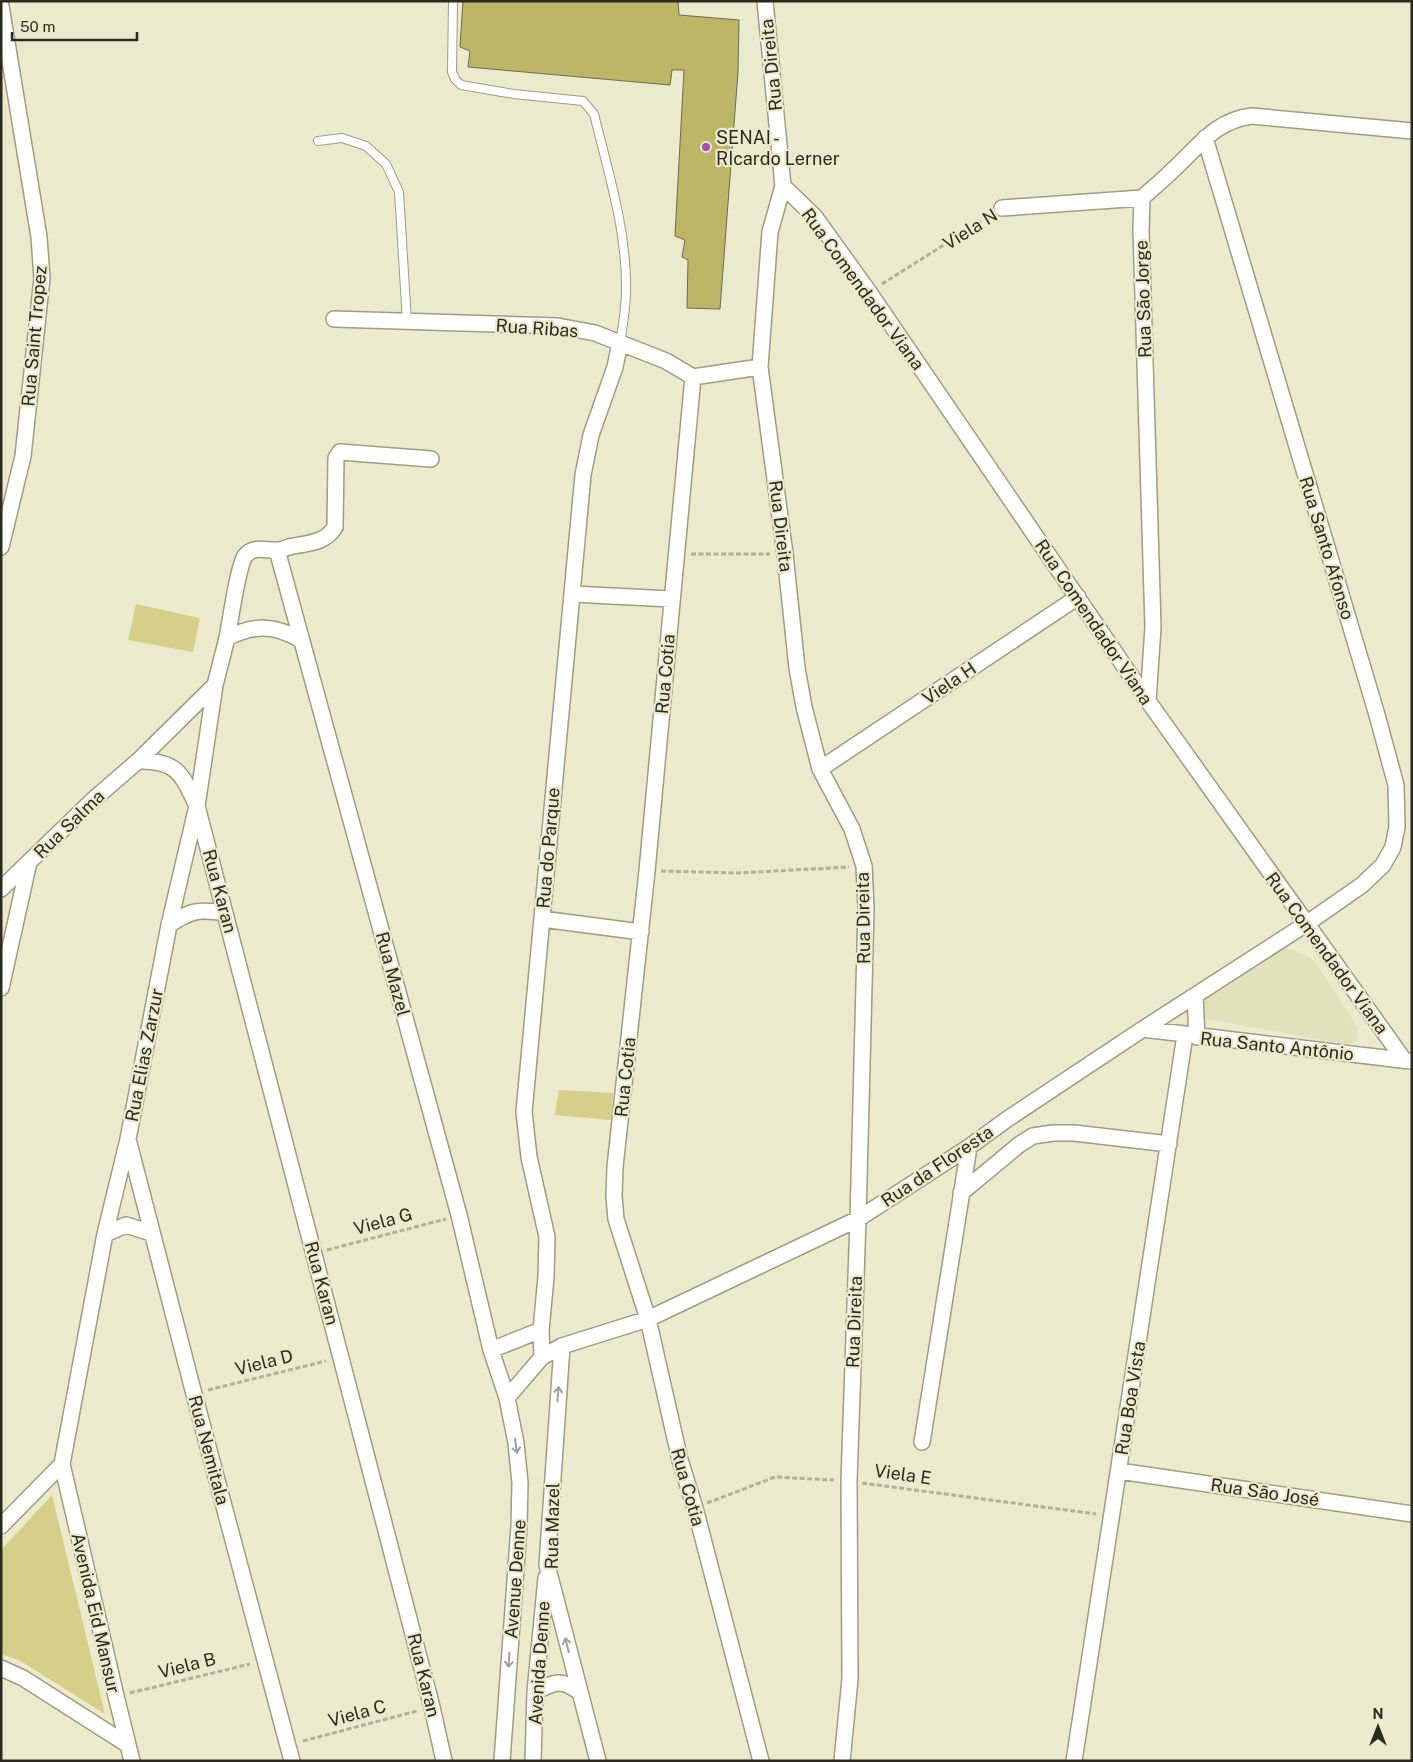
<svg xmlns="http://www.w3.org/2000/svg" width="1413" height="1762" font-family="'Public Sans',sans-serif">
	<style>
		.built { fill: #e3e0bc }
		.green { fill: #d5cf8a }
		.building { fill: #beb667; stroke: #6c6950 }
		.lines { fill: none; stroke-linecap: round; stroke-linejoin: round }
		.service-casing { stroke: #9e9c81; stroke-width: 10 }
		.minor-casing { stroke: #9e9c81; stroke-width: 18 }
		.path { stroke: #b1b098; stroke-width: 3; stroke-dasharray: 5 2.5; stroke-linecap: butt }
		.service { stroke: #fff; stroke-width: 8 }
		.minor { stroke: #fff; stroke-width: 15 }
		.oneway { stroke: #a09f9a }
		.poi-dot { fill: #a948af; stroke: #eceacd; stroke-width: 2 }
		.labels { text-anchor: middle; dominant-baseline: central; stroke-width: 4.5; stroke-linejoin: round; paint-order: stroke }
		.street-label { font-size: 18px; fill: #2b2a1f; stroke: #eceacd }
		.poi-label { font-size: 18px; fill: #2b2a1f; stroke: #eceacd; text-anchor: start }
	</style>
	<rect width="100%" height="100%" fill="#eceacd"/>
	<path class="built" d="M1281 947 1298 951 1315 961 1358 1028 1356 1042 1346 1044 1201 1018 1200 1000Z"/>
	<path class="green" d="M136 604 200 618 193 652 128 640Z
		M559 1090 613 1093 611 1120 555 1115Z
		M52 1495 105 1714 19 1660 1 1654V1550Z"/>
	<path class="building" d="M463 1H678L679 15 739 20 738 72 720 309 687 308 688 260 682 257 685 240 675 236 684 70H672L670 85 468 67 470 51 460 47Z"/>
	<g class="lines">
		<defs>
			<path id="service" d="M453 1 452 72 455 79 461 85 514 94 583 101 594 114C608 171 627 231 626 290 626 308 623 325 620 343
				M318 141 342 138 366 146 386 164 399 192 407 322"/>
			<path id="minor" d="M765 1 783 186 770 232 760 367 785 554 797 668 804 707 820 769 852 829 864 866 866 908 858 1219 849 1481 850 1679 842 1761
				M1 6 39 237 42 278 23 456 1 547
				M783 186 815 217 869 292 1148 701 1404 1060
				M1002 208 1142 198
				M334 319 558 326 595 333 666 361 693 377 760 367
				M693 377 647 871 615 1167 614 1196 616 1219 648 1319 680 1460 695 1508 761 1761
				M277 550 459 1215 491 1350 507 1398 516 1443 520 1483 519 1526 502 1761
				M572 594 671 599
				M227 638C230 623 238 566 245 556 254 545 266 551 278 550 281 550 285 548 289 547 306 543 325 544 335 527L336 458 340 452 431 459
				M1148 701 1153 627 1141 230 1142 198C1153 188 1164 179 1174 169 1199 146 1216 120 1252 116L1412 131
				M138 761C177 760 182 774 197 806L432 1707 444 1761
				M820 769 1078 597
				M1 889 94 799 138 761 215 685
				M542 919 641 932
				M169 925C191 910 199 909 225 913
				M1 988 29 862
				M1195 996 1197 1037
				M1143 1029 1410 1061
				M129 1143 194 1394 292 1761
				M961 1193 1020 1144 1033 1136 1053 1133H1074L1169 1144
				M105 1234 126 1225 151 1233
				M562 1346 547 1565 598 1761
				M491 1350 541 1330
				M542 1357 541 1330 546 1277 547 1237 529 1157 524 1112 583 475 591 435 615 367 620 343
				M507 1398 542 1357 562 1346 648 1319 858 1219 969 1147 1006 1120 1143 1029 1306 924 1362 885 1383 865 1393 847 1397 827 1396 785 1377 715 1205 138
				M922 1442 969 1147
				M62 1464 116 1696 132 1761
				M1119 1471 1412 1514
				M1 1526 62 1464 105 1234 128 1139 169 925 197 806 215 685 227 638C254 624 275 625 301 640
				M1 1668 23 1678 128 1745
				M535 1692C554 1682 562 1678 579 1692
				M533 1761 535 1692 546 1578
				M1074 1761 1185 1035"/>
		</defs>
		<use href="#service" class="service-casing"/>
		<use href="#minor" class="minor-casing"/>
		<path class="path" d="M882 284 991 215
			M691 554H770
			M661 871 738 873 849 867
			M327 1250 446 1219
			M208 1390 326 1361
			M862 1483 1096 1514
			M707 1503 775 1477 834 1480
			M130 1693 250 1664
			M303 1741 417 1711"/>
		<use href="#service" class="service"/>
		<use href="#minor" class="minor"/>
	</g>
	<defs><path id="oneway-shaft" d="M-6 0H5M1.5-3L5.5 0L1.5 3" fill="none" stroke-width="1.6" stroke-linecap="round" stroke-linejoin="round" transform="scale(1.25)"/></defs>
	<g class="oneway">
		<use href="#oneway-shaft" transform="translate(558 1394) rotate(-86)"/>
		<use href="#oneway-shaft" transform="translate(516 1446) rotate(82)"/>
		<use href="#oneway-shaft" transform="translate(567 1645) rotate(-104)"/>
		<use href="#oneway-shaft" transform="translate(509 1660) rotate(94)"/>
	</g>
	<circle class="poi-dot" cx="706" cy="147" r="5"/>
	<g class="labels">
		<g class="street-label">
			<text transform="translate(771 65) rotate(-96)">Rua Direita</text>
			<text transform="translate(970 229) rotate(-32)">Viela N</text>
			<text transform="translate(863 289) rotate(54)">Rua Comendador Viana</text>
			<text transform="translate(1143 299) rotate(-92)">Rua São Jorge</text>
			<text transform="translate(537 328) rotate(4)">Rua Ribas</text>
			<text transform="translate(34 336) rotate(-85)">Rua Saint Tropez</text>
			<text transform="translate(781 526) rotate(83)">Rua Direita</text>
			<text transform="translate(1327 548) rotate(73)">Rua Santo Afonso</text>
			<text transform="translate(1094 622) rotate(56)">Rua Comendador Viana</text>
			<text transform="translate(665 674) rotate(-85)">Rua Cotia</text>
			<text transform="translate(949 683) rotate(-34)">Viela H</text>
			<text transform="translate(69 824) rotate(-44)">Rua Salma</text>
			<text transform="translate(548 848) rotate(-85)">Rua do Parque</text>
			<text transform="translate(220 891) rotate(75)">Rua Karan</text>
			<text transform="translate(863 918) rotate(-91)">Rua Direita</text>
			<text transform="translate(1327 953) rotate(54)">Rua Comendador Viana</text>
			<text transform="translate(393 974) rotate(75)">Rua Mazel</text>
			<text transform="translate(1277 1046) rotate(6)">Rua Santo Antônio</text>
			<text transform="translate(144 1055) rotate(-79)">Rua Elias Zarzur</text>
			<text transform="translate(625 1077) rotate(-84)">Rua Cotia</text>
			<text transform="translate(937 1166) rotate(-34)">Rua da Floresta</text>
			<text transform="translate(383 1221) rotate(-15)">Viela G</text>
			<text transform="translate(322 1283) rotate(75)">Rua Karan</text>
			<text transform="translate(854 1322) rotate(-88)">Rua Direita</text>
			<text transform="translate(264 1362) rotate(-14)">Viela D</text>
			<text transform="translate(1130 1398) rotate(-81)">Rua Boa Vista</text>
			<text transform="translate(209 1450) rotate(75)">Rua Nemitala</text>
			<text transform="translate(903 1474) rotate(8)">Viela E</text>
			<text transform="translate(688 1487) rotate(74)">Rua Cotia</text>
			<text transform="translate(1265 1492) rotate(8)">Rua São José</text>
			<text transform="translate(552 1526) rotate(-89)">Rua Mazel</text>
			<text transform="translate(515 1579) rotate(-86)">Avenue Denne</text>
			<text transform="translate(96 1613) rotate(77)">Avenida Eid Mansur</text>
			<text transform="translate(539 1663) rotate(-86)">Avenida Denne</text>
			<text transform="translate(187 1665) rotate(-14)">Viela B</text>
			<text transform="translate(424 1675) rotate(76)">Rua Karan</text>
			<text transform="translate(357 1713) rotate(-15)">Viela C</text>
		</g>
		<g class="poi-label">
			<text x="716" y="137">SENAI -<tspan x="716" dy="21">RIcardo Lerner</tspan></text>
		</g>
	</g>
	<rect width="1413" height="1762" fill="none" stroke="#2b2a1f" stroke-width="5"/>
	<g transform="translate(1378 1727)" stroke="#eceacd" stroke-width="4" paint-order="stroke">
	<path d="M0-4L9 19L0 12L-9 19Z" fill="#2b2a1f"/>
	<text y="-8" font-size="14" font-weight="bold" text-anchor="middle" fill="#2b2a1f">N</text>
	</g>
	<path d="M12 32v8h125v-8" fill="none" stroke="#2b2a1f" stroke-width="2.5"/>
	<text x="20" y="32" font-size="15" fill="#2b2a1f" stroke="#eceacd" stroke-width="4" paint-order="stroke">50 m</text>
</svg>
